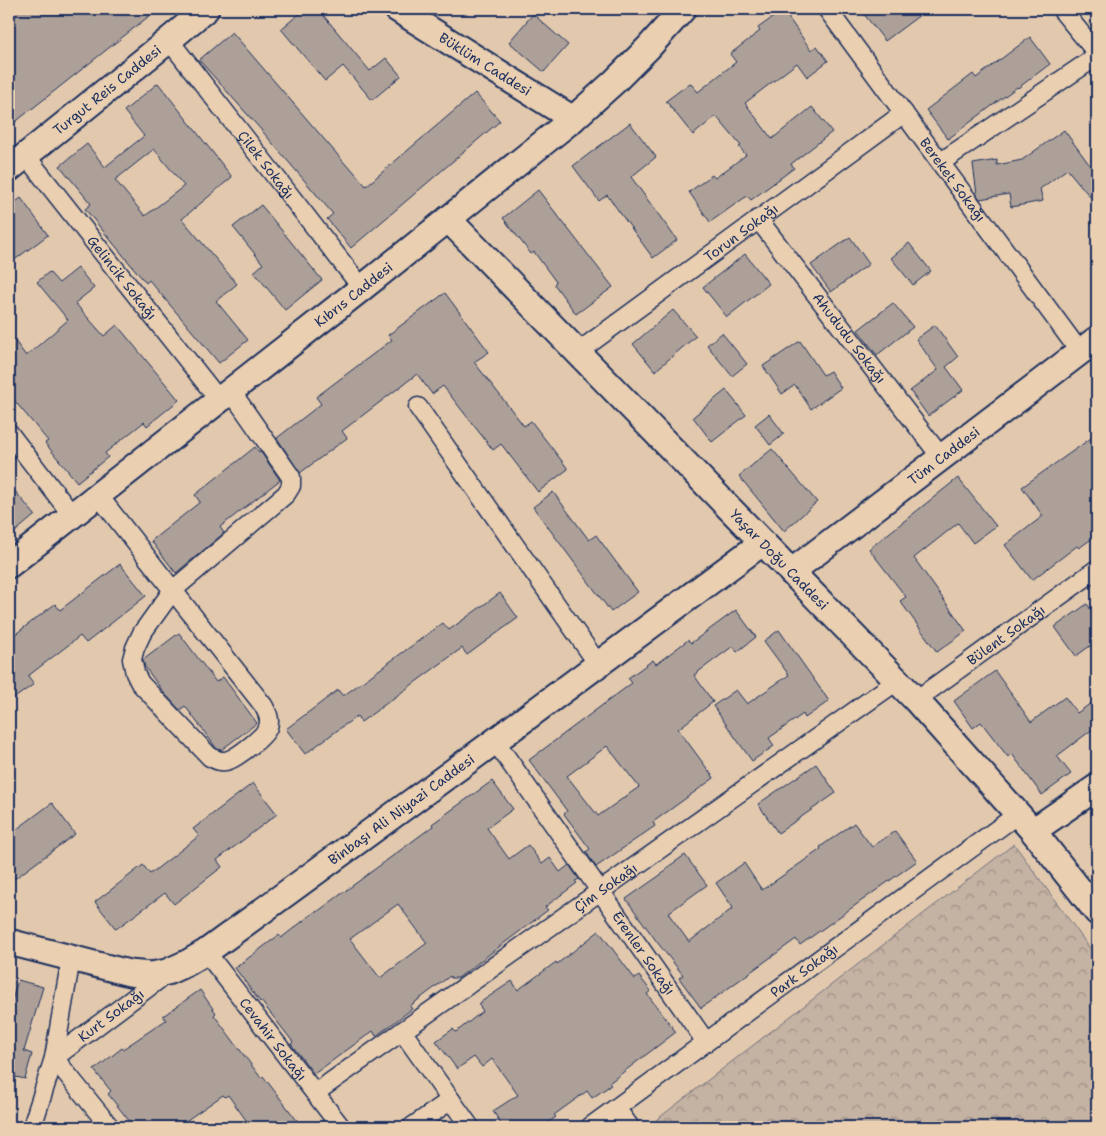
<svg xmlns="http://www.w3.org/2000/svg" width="1106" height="1136" font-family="'Shantell Sans',sans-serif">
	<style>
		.park { fill: url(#park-crowns); stroke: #707080 }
		.building { fill: #ada098; stroke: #1b2f5e; fill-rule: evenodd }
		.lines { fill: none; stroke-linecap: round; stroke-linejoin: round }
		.street-casing { stroke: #1b2f5e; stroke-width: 21 }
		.secondary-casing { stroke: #1b2f5e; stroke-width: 29 }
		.street { stroke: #eacfb1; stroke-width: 18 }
		.secondary { stroke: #eacfb1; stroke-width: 25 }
		.labels { text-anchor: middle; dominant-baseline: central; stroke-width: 4; stroke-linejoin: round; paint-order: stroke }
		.street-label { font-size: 14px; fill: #1b2f5e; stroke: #eacfb1 }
	</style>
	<defs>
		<pattern id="park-crowns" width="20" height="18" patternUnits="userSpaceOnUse" patternTransform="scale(1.25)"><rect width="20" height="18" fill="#c4b2a2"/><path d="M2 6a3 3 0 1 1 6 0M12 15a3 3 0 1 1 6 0" fill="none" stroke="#9e9187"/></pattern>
	</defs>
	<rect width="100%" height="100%" fill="#e2c9ae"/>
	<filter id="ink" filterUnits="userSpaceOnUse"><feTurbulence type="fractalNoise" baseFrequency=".02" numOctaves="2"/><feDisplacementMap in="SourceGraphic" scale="10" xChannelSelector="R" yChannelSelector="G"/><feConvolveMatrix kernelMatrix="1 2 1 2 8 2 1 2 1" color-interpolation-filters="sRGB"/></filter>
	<g filter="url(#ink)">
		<path class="park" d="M1014 844 1097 958V1127H653L651 1124Z"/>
		<path class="building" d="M9 9H158L9 127Z
			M305 9H318L370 71 386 58 401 76 372 100 343 66 325 81 281 29Z
			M860 9H928L885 41Z
			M783 10 811 50 817 46 828 61 807 77 797 63 745 103 772 139 812 107 832 132 791 164 794 168 751 200 747 196 710 222 689 192 712 175 715 178 746 155 739 147 741 146 716 116 693 135 666 101 690 83 698 92 736 62 730 54 760 31 758 28Z
			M533 14 568 45 544 72 509 42Z
			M232 32 348 167 349 166 366 186 475 93 500 121 351 248 327 219 333 214 263 132 199 60Z
			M1030 37 1050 64 1018 88 1017 87 948 139 926 110 973 74 976 78Z
			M158 83 232 177 182 219 237 284 216 301 248 340 219 363 149 280 146 283 85 209 91 204 60 166 87 144 105 167 144 136 124 111ZM154 149 184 186 145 216 115 180Z
			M630 123 656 157 631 177 677 240 653 258 607 195 599 201 573 166Z
			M1064 130 1097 175V205L1067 169 1040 189 1043 201 1011 207 1009 194 980 199 977 195 973 164 997 160V165L1022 160Z
			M538 190 613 287 576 314 554 284 556 282 534 252 531 254 503 218Z
			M21 198 48 235 9 264V207Z
			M261 205 322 280 285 310 254 272 263 264 233 227Z
			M850 237 869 264 831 292 811 265Z
			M909 243 931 271 913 285 891 258Z
			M745 254 769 284 727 317 703 287Z
			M78 268 94 288 75 303 104 336 117 325 179 400 147 426 144 422 105 453 108 457 77 482 45 443 48 441 9 394V333L26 356 68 320 37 282 49 272 59 283Z
			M445 293 489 352 474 362 524 426 531 421 568 469 538 492 501 444 493 450 443 386 432 394 417 374 342 431 347 438 300 473 277 438 321 404 316 397 392 340 388 335Z
			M893 303 913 327 877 355 858 330Z
			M673 310 696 336 655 371 633 344Z
			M935 325 958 357 946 367 963 390 928 416 910 391 938 370 916 339Z
			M722 333 747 364 732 376 707 345Z
			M800 341 823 375 830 371 841 388 811 409 795 385 782 394 763 366Z
			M726 390 746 415 712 442 693 417Z
			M769 414 784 434 770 445 755 425Z
			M1097 434V535L1079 548 1077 546 1032 580 1005 545 1043 516 1022 487Z
			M255 447 259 452 260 451 280 480 220 527 224 533 176 573 151 541 200 502 195 495Z
			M772 449 817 502 784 531 739 476Z
			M958 478 996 526 973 543 958 523 914 558 966 631 937 652 900 601 906 597 869 549Z
			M9 484 35 515 9 537Z
			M553 492 589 540 596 535 638 592 611 612 533 507Z
			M120 564 146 596 86 643 80 636 28 676 34 684 9 702V639L55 604 60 610Z
			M500 593 518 618 467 655 462 648 361 722 357 716 305 754 286 729 338 690 343 696 443 623 449 630Z
			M1087 604 1097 618V641L1076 656 1055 627Z
			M736 610 756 637 737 652 733 646 694 675 713 702 678 729 714 778 653 822 655 826 596 867 586 852 590 849 564 814 567 811 529 760 632 683 628 678 653 660 656 664 688 640 691 643ZM607 746 639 787 598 816 567 776Z
			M779 630 829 701 805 718 803 714 769 738 774 746 752 761 713 706 736 690 747 704 789 675 764 641Z
			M179 633 216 682 223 677 257 723 221 750 217 749 185 706 180 710 164 693 145 667 143 660Z
			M995 671 1031 722 1065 697 1077 713 1097 699V726L1057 756 1071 774 1042 795 1012 754 1008 757 981 722 973 728 954 701Z
			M816 764 836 793 778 833 758 804Z
			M492 781 513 809 487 828 509 859 528 845 542 864 550 858 560 872 569 865 579 879 575 881 577 883 545 907 548 910 458 978H451L450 976 410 1006 412 1009 376 1036 373 1031 314 1074 291 1044 293 1042 261 1001 260 1002 235 968 279 935 281 938 316 911 317 912 433 826 432 824ZM398 904 427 943 380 978 350 939Z
			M253 783 277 814 217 860 222 867 174 904 165 893 116 929 95 902 143 865 150 874 199 836 193 829Z
			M52 803 75 834 9 883V835Z
			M854 823 872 847 895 831 917 861 800 945 796 939 701 1008 679 978 683 975 657 942 626 899 666 871 665 869 685 855 707 885 668 913 689 942 733 908 716 883 744 863 762 890 821 849 820 847Z
			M599 931 635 979 639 976 651 991 647 994 676 1032 609 1083 611 1085 592 1098 587 1091 554 1115 556 1117 541 1127H503L493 1111 518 1095 492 1059 482 1067 474 1057 457 1069 436 1041 453 1029 456 1032 483 1011 478 1004 512 981 518 990 556 962 557 964Z
			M18 980 43 987 24 1051 32 1054 25 1079 16 1077 13 1086H9V1010Z
			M200 990 216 1013 214 1015 261 1078 263 1076 302 1127H251L228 1095 225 1097 223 1095 187 1120 192 1127H134L108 1094 111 1091 94 1070 122 1048 123 1049 166 1020 163 1016Z"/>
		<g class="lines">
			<defs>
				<g id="street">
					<path id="s1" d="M827 9 1080 352"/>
					<path d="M1061 9 1097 53"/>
					<path id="s2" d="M169 40 362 288"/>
					<path id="s3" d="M26 156 219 400"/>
					<path d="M941 162 1097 56"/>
					<path id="s4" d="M758 219 941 457"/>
					<path id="s5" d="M578 352 904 113"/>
					<path d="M418 407 598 664"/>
					<path d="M9 433 72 515"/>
					<path d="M98 495 263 705C267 712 271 719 268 727 266 736 237 757 229 760 222 763 216 760 210 757L140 683 135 673 132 659 135 648 142 633 173 590 286 494 291 486V477L231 391"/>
					<path id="s6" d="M916 700 1097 569"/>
					<path id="s7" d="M495 741 706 1042"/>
					<path id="s8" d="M206 952 341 1127"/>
					<path d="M402 1031 470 1127"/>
					<path id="s9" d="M315 1093 897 681"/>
					<path d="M616 1108 630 1127"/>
					<path d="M32 1127 54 1058 71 958"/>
					<path id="s10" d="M110 1127 54 1058 166 974"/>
					<path d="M412 1127 451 1100"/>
					<path id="s11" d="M590 1127 1018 814"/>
				</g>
				<g id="secondary">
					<path id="s12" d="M397 9 573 119"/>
					<path id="s13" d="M9 169 169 40 206 9"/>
					<path id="s14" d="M448 219 916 700 1033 831 1097 912"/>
					<path id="s15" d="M9 565 362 288 573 119 614 82 648 48 683 9"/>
					<path id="s16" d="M791 572 1097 339"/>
					<path d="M1033 831 1097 787"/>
					<path id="s17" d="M9 942 129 973 151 975 167 972 187 963 206 952 495 741 762 543"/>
				</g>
			</defs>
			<use href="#street" class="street-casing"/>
			<use href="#secondary" class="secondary-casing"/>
			<use href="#street" class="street"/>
			<use href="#secondary" class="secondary"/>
		</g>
	</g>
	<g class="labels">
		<g class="street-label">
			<text stroke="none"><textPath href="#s12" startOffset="104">Büklüm Caddesi</textPath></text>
			<text stroke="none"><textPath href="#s13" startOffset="126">Turgut Reis Caddesi</textPath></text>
			<text stroke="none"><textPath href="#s2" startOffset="158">Çilek Sokağı</textPath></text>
			<text stroke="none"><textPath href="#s1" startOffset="212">Bereket Sokağı</textPath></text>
			<text stroke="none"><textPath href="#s5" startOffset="202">Torun Sokağı</textPath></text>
			<text stroke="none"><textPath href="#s3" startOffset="155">Gelincik Sokağı</textPath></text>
			<text stroke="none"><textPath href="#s15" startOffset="438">Kıbrıs Caddesi</textPath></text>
			<text stroke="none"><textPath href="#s4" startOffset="150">Ahududu Sokağı</textPath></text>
			<text stroke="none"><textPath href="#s16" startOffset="192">Tüm Caddesi</textPath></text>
			<text stroke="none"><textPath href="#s14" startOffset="475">Yaşar Doğu Caddesi</textPath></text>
			<text stroke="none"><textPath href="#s6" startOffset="111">Bülent Sokağı</textPath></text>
			<text stroke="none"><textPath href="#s17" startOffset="448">Binbaşı Ali Niyazi Caddesi</textPath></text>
			<text stroke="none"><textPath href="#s9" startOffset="356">Çim Sokağı</textPath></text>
			<text stroke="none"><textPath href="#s7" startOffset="259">Erenler Sokağı</textPath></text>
			<text stroke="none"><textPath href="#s11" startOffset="265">Park Sokağı</textPath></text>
			<text stroke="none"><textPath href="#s10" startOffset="160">Kurt Sokağı</textPath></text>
			<text stroke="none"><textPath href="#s8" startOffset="110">Cevahir Sokağı</textPath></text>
		</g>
	</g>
	<rect width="1106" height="1136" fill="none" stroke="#eacfb1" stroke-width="30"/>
	<rect x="15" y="15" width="1076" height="1106" fill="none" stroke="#1b2f5e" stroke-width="2" filter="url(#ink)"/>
</svg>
